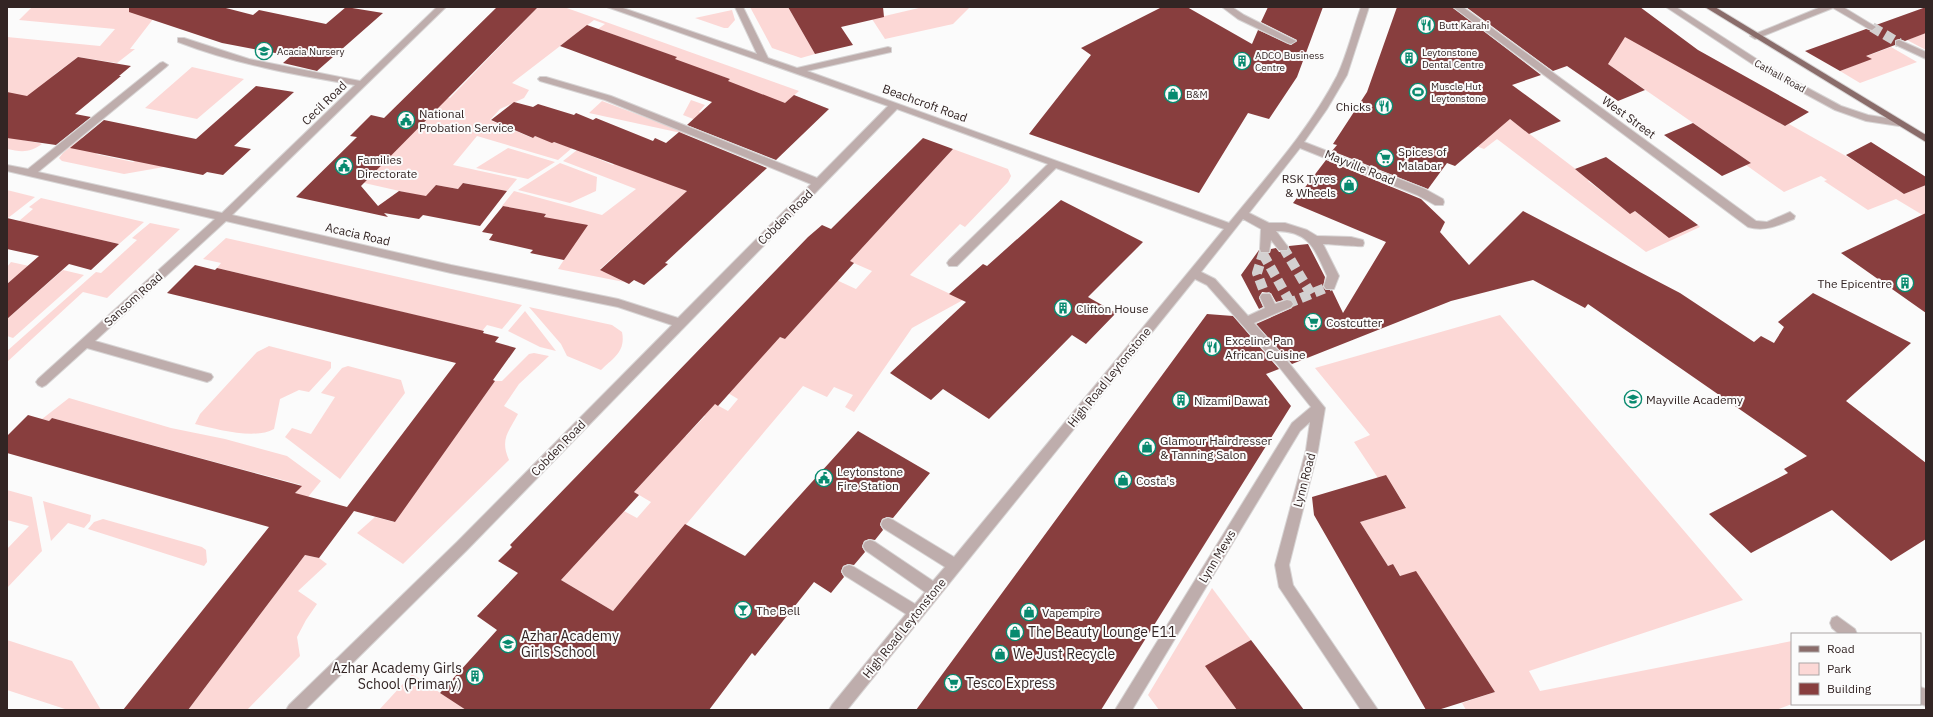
<svg xmlns="http://www.w3.org/2000/svg" width="1933" height="717" font-family="'IBM Plex Sans',sans-serif">
	<style>
		.green { fill: #fcd8d6 }
		.building { fill: #883e3e }
		.lines { fill: none; stroke-linecap: round; stroke-linejoin: round }
		.minor-tunnel { stroke: #d3d0d0; stroke-width: 10; stroke-dasharray: 10 5; stroke-linecap: butt }
		.minor-casing { stroke: #d7d4d4; stroke-width: 2 }
		.major-casing { stroke: #d7d4d4; stroke-width: 2 }
		.minor { fill: #beadac; fill-rule: evenodd }
		.major { fill: #8a6c6a; fill-rule: evenodd }
		.labels { text-anchor: middle; dominant-baseline: central; stroke-width: 4; stroke-linejoin: round; paint-order: stroke }
		.far-poi-label { font-size: 10px; fill: #332524; stroke: #fbfbfb; text-anchor: start }
		.far-street-label { font-size: 10px; fill: #332524; stroke: #fbfbfb }
		.street-label { font-size: 12px; fill: #332524; stroke: #fbfbfb }
		.poi-label { font-size: 12px; fill: #332524; stroke: #fbfbfb; text-anchor: start }
		.near-poi-label { font-size: 14px; fill: #332524; stroke: #fbfbfb; text-anchor: start }
	</style>
	<rect width="100%" height="100%" fill="#fbfbfb"/>
	<path class="green" d="M32 7H143L160 10 130 49H135L117 63 78 57 55 74 11 121 7 103V37L100 46 115 29 19 20Z
		M538 7H564L799 91 744 139 683 115 691 100 705 105 699 112 716 119 726 82 730 79 713 73 709 76 670 62 676 57 598 29 605 24 594 20 512 83 529 90 524 98 500 109 490 120 498 124 496 126 513 133 516 131 532 138 535 136 572 148 558 160 477 136 453 165 517 179 507 191 464 183 458 189 436 185 426 197 351 180 423 93 450 98Z
		M750 7H788L815 54 801 58 772 48Z
		M923 7H970L953 24 885 39 872 19Z
		M1600 7 1722 90 1785 126 1789 124 1853 160 1904 194 1926 185V217L1896 199 1868 210 1824 181 1827 180 1821 176 1784 192 1746 165 1751 163 1527 8Z
		M732 10 735 20 728 28H724L695 18Z
		M1926 33V50L1907 40Z
		M1891 47 1917 62 1860 83 1840 71 1863 62 1859 59Z
		M192 67 244 79 197 119 145 108Z
		M1481 97 1590 180 1588 181 1630 213 1635 211 1651 224 1698 225 1700 227 1646 252 1497 139 1484 149 1444 134Z
		M602 101 695 136 589 113Z
		M7 137 39 143 42 144C30 153 21 152 7 149Z
		M81 138 108 144 96 154 133 162 142 155 164 167 124 174 62 161 59 158 63 153Z
		M508 148 555 162 528 179 476 168Z
		M953 149 1008 169 1011 176 1008 182 965 227 960 224 910 275 963 300 912 328 854 412 845 407 853 395 834 387 827 397 803 386 613 611 561 580 624 511 637 518 651 502 634 492 659 465 672 429 686 436 705 416 691 408 702 397 728 411 738 399 728 393 763 329 785 339 803 319 817 271 856 289 872 271 833 254 858 252Z
		M577 150 613 165 615 163 725 157 600 269 624 282 558 269 567 255 544 217 546 214 502 206 514 191 602 215 636 189 563 161Z
		M560 163 597 177 596 191 570 203 518 190Z
		M7 190 35 197 8 218Z
		M41 198 144 222 119 244 19 221 33 209 29 207Z
		M150 223 180 229 107 298 83 292 7 362V351L96 272 101 273 137 240 132 238Z
		M226 238 522 305 502 329 487 325 482 331 217 268 221 263 203 259Z
		M11 262 29 266 7 284V267Z
		M63 270 84 275 13 338 7 336V319Z
		M529 307 612 325 622 332C626 352 613 358 601 370L567 356 561 344Z
		M525 311 556 351 540 347 508 331Z
		M1500 315 1743 600 1529 671 1540 691 1792 641V704L1776 710H1466L1462 703 1495 692 1480 669 1464 675 1393 564 1388 566 1360 522 1406 507 1386 476 1378 478 1354 442 1370 435 1315 368Z
		M269 346 331 362V368L309 392 299 390 280 399 274 429C255 440 216 429 195 424L200 414 257 352Z
		M534 353 549 356 519 384 504 406 518 414C508 433 500 439 509 460L403 564 357 533 375 517 394 522 495 381H502L529 354Z
		M348 366 401 380 405 393 340 479 285 437 292 428 311 434 335 397 321 393 342 368Z
		M69 398 171 428 225 439 287 456 321 481 308 497 295 494 301 485 52 418 49 421 42 419Z
		M7 490 32 497 42 551 7 588V549L29 526 7 520Z
		M43 501 91 515 90 521 84 528 68 523 51 541Z
		M103 519 202 547 206 550 207 562 204 566 88 529 94 522Z
		M305 555 319 558 327 564 298 591 317 604 306 620 297 637 300 656 247 710H188Z
		M1212 588 1251 640 1206 666 1237 710H1159L1148 695Z
		M7 640 72 661 101 710H68L7 690Z
		M412 674 466 710H379Z"/>
	<path class="building" d="M129 7H222L253 15 259 10 326 24 346 7 383 13 317 71 283 63 291 56 222 43 129 12Z
		M497 7H538L361 186 378 206 399 191 426 196 436 185 458 189 463 183 507 191 480 226 423 215 419 219 384 213 388 217 296 197 357 137 350 136 371 115 384 118Z
		M788 7H883L884 17 841 27 853 45 815 54Z
		M1162 7H1187L1252 44 1258 30 1291 45 1297 40 1261 22 1268 7H1323L1297 77 1269 119 1248 113 1199 193 1029 134 1091 55 1081 48Z
		M1397 7H1452L1541 75 1512 85 1561 121 1529 134 1510 119 1455 166 1447 163 1428 189 1332 151 1337 145 1333 144 1367 92Z
		M1466 7H1640L1698 50 1809 112 1785 126 1625 37 1608 64 1645 90 1618 101 1567 66 1553 71Z
		M1926 7V33L1905 41 1900 39 1896 40 1895 45 1866 56 1872 59 1840 71 1805 51 1866 29 1873 31 1878 27 1876 25Z
		M587 25 677 57 675 59 730 79 728 81 785 103 794 95 829 109 776 160 687 125 712 102 560 46Z
		M78 57 131 66 119 76H121L75 114 91 117 56 145 7 138V92L27 96Z
		M256 86 294 92 234 146 251 149 223 175 207 172 203 175 70 148 104 120 196 139Z
		M514 102 533 107 538 104 574 115 576 113 593 120 596 118 653 141 655 138 666 143 679 132 767 168 665 263 668 264 644 285 634 280 629 284 600 270 687 191 554 142 552 143 535 136 533 138 491 120Z
		M1693 123 1751 163 1722 176 1664 135Z
		M923 138 953 149 850 261 854 263 785 339 780 337 718 406 715 404 634 492 639 495 561 580 613 611 685 524 745 556 858 431 930 473 893 518 887 517 882 519 880 525 883 530 875 540 869 539 864 541 862 547 865 552 854 565 848 564 843 566 841 572 844 577 831 593 814 582 755 656 752 653 709 710H466L440 693 497 630 477 616 518 573 498 561 512 547 510 545 808 237 822 225 831 229Z
		M1871 142 1926 177V185L1904 194 1846 155Z
		M1606 157 1621 168 1698 225 1669 238 1635 211 1630 214 1575 169Z
		M1326 160 1421 199 1445 222 1440 232 1469 265 1523 211 1680 293 1754 342 1761 336 1774 343 1784 327 1778 322 1813 293 1911 343 1846 401 1926 463V539L1891 561 1832 510 1751 553 1709 514 1788 473 1784 469 1807 456 1588 304 1585 308 1533 280 1451 301 1292 364 1256 324 1292 308 1294 303 1291 300 1287 299 1276 302 1271 293 1262 292 1259 298 1263 307 1259 309 1241 275 1259 250 1261 254 1270 253 1271 249 1276 248 1279 252H1287L1289 246 1308 244 1325 277 1323 287 1326 290H1332L1343 313 1386 242 1293 203Z
		M1061 200 1143 242 1088 297 1116 313 1086 344 1072 335 989 419 943 389 931 400 890 373 966 302 949 294 983 264 987 266Z
		M503 206 546 214 544 217 588 225 564 260 530 253 533 250 489 240 493 234 482 232Z
		M1926 213V313L1841 253Z
		M7 218 119 244 91 270 69 264 7 319V284L39 256 7 249Z
		M195 265 215 270 217 268 484 331 483 333 499 337 495 342 516 348 493 380 495 381 395 522 354 511 319 558 305 555 188 710H123L269 527 7 453V436L28 415 49 421 52 418 302 486 295 493 347 507 456 363 167 293Z
		M1207 314 1233 316 1279 369 1266 374 1291 406 1101 710H916Z
		M1386 475 1406 508 1360 522 1388 566 1393 564 1400 576 1416 571 1495 692 1438 710H1426L1314 515 1312 497Z
		M1251 640 1274 670 1304 710H1237L1205 666Z"/>
	<g class="lines">
		<path class="minor-tunnel" d="M1872 27 1899 43
			M1283 247 1311 294
			M1264 251 1257 273 1266 297
			M1263 254 1290 302
			M1287 304 1330 286"/>
		<defs>
			<path id="minor" d="M437 7H446L232 215 451 265 618 299 678 318 811 184 605 100 540 81 538 79 540 77H546L611 96 817 178 888 106 607 7H620L757 54 735 7H743L768 58 797 68 888 47 891 48V52L807 71 1229 223C1267 176 1309 130 1337 76 1347 55 1353 29 1361 7H1369L1347 75 1327 109 1304 142 1425 189 1443 199 1444 202 1443 205H1435L1417 195 1300 148 1249 213 1269 223H1285L1307 230 1317 236 1351 237 1363 240 1364 243 1363 246C1358 247 1331 244 1323 244L1339 276 1334 289H1326L1324 286 1327 276C1315 250 1310 231 1276 231L1288 247 1287 250H1279L1271 240 1269 252H1261L1260 249 1261 229 1243 219 1201 272 1215 279 1248 316 1265 308 1260 297 1262 294H1270L1275 304 1287 300 1291 301 1293 304 1291 307 1254 323 1284 357 1325 408 1318 450 1289 565 1293 585 1378 710H1361L1279 587 1275 565 1306 450 1310 422 1300 431 1132 710H1115L1292 423 1311 407 1276 363 1207 285 1195 279 847 710H829L832 705 906 614 844 575 842 571 844 567 849 565 854 567 915 604 925 592 865 550 863 546 865 542 870 540 875 542 933 581 945 567 883 528 881 524 883 520 888 518 893 520 954 557 1224 229 1056 168 957 266H949L947 263 949 260 1048 164 897 109 467 550 305 710H286L289 705 457 542 672 325 618 307 451 273 226 221 95 341 211 374 213 377 211 380 207 382 87 348 46 385 42 387 38 385 36 382 38 379 215 219 7 171V165L28 169 160 63 163 62 168 65 166 67 38 172 222 213 355 85C295 75 235 64 178 42V38H184L249 59 360 81Z
				M1222 7H1232L1244 15 1296 41 1291 44 1288 43 1238 19Z
				M1453 7H1463L1756 221 1767 222 1790 212 1795 216 1794 219C1778 225 1766 232 1748 227Z
				M1666 7H1676L1769 67 1841 106 1868 115 1899 120 1904 123 1899 126 1866 121 1835 110 1763 71Z
				M1821 7H1843L1876 27 1872 30 1869 29 1833 8 1758 38 1755 39 1750 36Z
				M1899 40 1926 52V59L1896 45V41Z
				M1837 616 1855 629 1857 634H1839L1832 628 1830 623 1832 618Z
				M1920 687 1926 689V706L1920 704Z"/>
			<path id="major" d="M1705 7H1715L1926 135V142Z"/>
		</defs>
		<use href="#minor" class="minor-casing"/>
		<use href="#major" class="major-casing"/>
		<use href="#minor" class="minor"/>
		<use href="#major" class="major"/>
	</g>
	<defs>
		<symbol id="restaurant-ring" viewBox="-11 -11 22 22"><circle r="9.5" fill="#fbfbfb" stroke="#088a6f" stroke-width="1.5"/><path d="M-5-6h1v4h1v-4h1v4h1v-4h1v5L-1.5 .5V6h-2V.5L-5-1ZM5-6V6H3V1.5H1.5Q1.5-4 5-6Z" fill="#088a6f"/></symbol>
		<symbol id="school-ring" viewBox="-11 -11 22 22"><circle r="9.5" fill="#fbfbfb" stroke="#088a6f" stroke-width="1.5"/><path d="M0-5L7-2L0 1L-7-2ZM-4 1L0 2.5L4 1V4Q0 6-4 4Z" fill="#088a6f"/></symbol>
		<symbol id="building-ring" viewBox="-11 -11 22 22"><circle r="9.5" fill="#fbfbfb" stroke="#088a6f" stroke-width="1.5"/><path d="M-4-6H4V6H1V3H-1V6H-4ZM-2.5-4.3h1.7v1.8h-1.7ZM.8-4.3h1.7v1.8H.8ZM-2.5-1h1.7V.8h-1.7ZM.8-1h1.7V.8H.8Z" fill="#088a6f"/></symbol>
		<symbol id="stadium-ring" viewBox="-11 -11 22 22"><circle r="9.5" fill="#fbfbfb" stroke="#088a6f" stroke-width="1.5"/><path d="M0-5a6.5 5 0 1 0 0 10a6.5 5 0 1 0 0-10ZM-3.5-1.8h7v3.6h-7Z" fill="#088a6f"/></symbol>
		<symbol id="shop-ring" viewBox="-11 -11 22 22"><circle r="9.5" fill="#fbfbfb" stroke="#088a6f" stroke-width="1.5"/><path d="M-5-2.5h2.3a2.7 3.5 0 0 1 5.4 0H5L5.5 6h-11ZM-1.5-2.5h3a1.5 2.3 0 0 0-3 0Z" fill="#088a6f"/></symbol>
		<symbol id="civic-ring" viewBox="-11 -11 22 22"><circle r="9.5" fill="#fbfbfb" stroke="#088a6f" stroke-width="1.5"/><path d="M-.6-6.5H3V-4.5H.6V-3L4-1V1h2V6H-6V1h2V-1L-.6-3ZM-1.2 2.5V6h2.4V2.5Z" fill="#088a6f"/></symbol>
		<symbol id="supermarket-ring" viewBox="-11 -11 22 22"><circle r="9.5" fill="#fbfbfb" stroke="#088a6f" stroke-width="1.5"/><path d="M-6-5.5h2.5l.6 2H6L4.5 2H-2.5L-4.4-4H-6ZM-1.5 3.2a1.3 1.3 0 1 0 .1 0ZM3 3.2a1.3 1.3 0 1 0 .1 0Z" fill="#088a6f"/></symbol>
		<symbol id="bar-ring" viewBox="-11 -11 22 22"><circle r="9.5" fill="#fbfbfb" stroke="#088a6f" stroke-width="1.5"/><path d="M-6-5H6L.8 .8V4.5H3.5V6h-7V4.5H-.8V.8Z" fill="#088a6f"/></symbol>
	</defs>
	<g fill-rule="evenodd">
		<use href="#restaurant-ring" x="1416" y="15" width="20" height="20"/>
		<use href="#school-ring" x="254" y="41" width="20" height="20"/>
		<use href="#building-ring" x="1399" y="48" width="20" height="20"/>
		<use href="#building-ring" x="1232" y="51" width="20" height="20"/>
		<use href="#stadium-ring" x="1408" y="82" width="20" height="20"/>
		<use href="#shop-ring" x="1163" y="84" width="20" height="20"/>
		<use href="#restaurant-ring" x="1374" y="96" width="20" height="20"/>
		<use href="#civic-ring" x="396" y="110" width="20" height="20"/>
		<use href="#supermarket-ring" x="1375" y="148" width="20" height="20"/>
		<use href="#civic-ring" x="334" y="156" width="20" height="20"/>
		<use href="#shop-ring" x="1339" y="175" width="20" height="20"/>
		<use href="#building-ring" x="1895" y="273" width="20" height="20"/>
		<use href="#building-ring" x="1053" y="298" width="20" height="20"/>
		<use href="#supermarket-ring" x="1303" y="312" width="20" height="20"/>
		<use href="#restaurant-ring" x="1202" y="337" width="20" height="20"/>
		<use href="#school-ring" x="1623" y="389" width="20" height="20"/>
		<use href="#building-ring" x="1171" y="390" width="20" height="20"/>
		<use href="#shop-ring" x="1137" y="437" width="20" height="20"/>
		<use href="#civic-ring" x="814" y="468" width="20" height="20"/>
		<use href="#shop-ring" x="1113" y="470" width="20" height="20"/>
		<use href="#bar-ring" x="733" y="600" width="20" height="20"/>
		<use href="#shop-ring" x="1019" y="602" width="20" height="20"/>
		<use href="#shop-ring" x="1005" y="622" width="20" height="20"/>
		<use href="#school-ring" x="498" y="634" width="20" height="20"/>
		<use href="#shop-ring" x="990" y="644" width="20" height="20"/>
		<use href="#building-ring" x="465" y="666" width="20" height="20"/>
		<use href="#supermarket-ring" x="943" y="673" width="20" height="20"/>
	</g>
	<g class="labels">
		<g class="far-poi-label">
			<text x="1439" y="25">Butt Karahi</text>
			<text x="277" y="51">Acacia Nursery</text>
			<text x="1422" y="52">Leytonstone<tspan x="1422" dy="12">Dental Centre</tspan></text>
			<text x="1255" y="55">ADCO Business<tspan x="1255" dy="12">Centre</tspan></text>
			<text x="1431" y="86">Muscle Hut<tspan x="1431" dy="12">Leytonstone</tspan></text>
			<text x="1186" y="94">B&amp;M</text>
		</g>
		<g class="far-street-label">
			<text transform="translate(1780 76) rotate(29)">Cathall Road</text>
		</g>
		<g class="street-label">
			<text transform="translate(324 103) rotate(-44)">Cecil Road</text>
			<text transform="translate(925 103) rotate(20)">Beachcroft Road</text>
			<text transform="translate(1629 117) rotate(36)">West Street</text>
			<text transform="translate(1360 167) rotate(22)">Mayville Road</text>
			<text transform="translate(785 217) rotate(-45)">Cobden Road</text>
			<text transform="translate(358 234) rotate(13)">Acacia Road</text>
			<text transform="translate(133 299) rotate(-42)">Sansom Road</text>
			<text transform="translate(1109 377) rotate(-51)">High Road Leytonstone</text>
			<text transform="translate(558 448) rotate(-46)">Cobden Road</text>
			<text transform="translate(1304 480) rotate(-75)">Lynn Road</text>
			<text transform="translate(1217 556) rotate(-59)">Lynn Mews</text>
			<text transform="translate(904 628) rotate(-51)">High Road Leytonstone</text>
		</g>
		<g class="poi-label">
			<text x="1371" y="106" text-anchor="end">Chicks</text>
			<text x="419" y="113">National<tspan x="419" dy="14">Probation Service</tspan></text>
			<text x="1398" y="151">Spices of<tspan x="1398" dy="14">Malabar</tspan></text>
			<text x="357" y="159">Families<tspan x="357" dy="14">Directorate</tspan></text>
			<text x="1336" y="178" text-anchor="end">RSK Tyres<tspan x="1336" dy="14">&amp; Wheels</tspan></text>
			<text x="1892" y="283" text-anchor="end">The Epicentre</text>
			<text x="1076" y="308">Clifton House</text>
			<text x="1326" y="322">Costcutter</text>
			<text x="1225" y="340">Exceline Pan<tspan x="1225" dy="14">African Cuisine</tspan></text>
			<text x="1646" y="399">Mayville Academy</text>
			<text x="1194" y="400">Nizami Dawat</text>
			<text x="1160" y="440">Glamour Hairdresser<tspan x="1160" dy="14">&amp; Tanning Salon</tspan></text>
			<text x="837" y="471">Leytonstone<tspan x="837" dy="14">Fire Station</tspan></text>
			<text x="1136" y="480">Costa's</text>
			<text x="756" y="610">The Bell</text>
			<text x="1042" y="612">Vapempire</text>
		</g>
		<g class="near-poi-label">
			<text x="1028" y="632">The Beauty Lounge E11</text>
			<text x="521" y="636">Azhar Academy<tspan x="521" dy="16">Girls School</tspan></text>
			<text x="1013" y="654">We Just Recycle</text>
			<text x="462" y="668" text-anchor="end">Azhar Academy Girls<tspan x="462" dy="16">School (Primary)</tspan></text>
			<text x="966" y="683">Tesco Express</text>
		</g>
	</g>
	<rect width="1933" height="717" fill="none" stroke="#332524" stroke-width="16"/>
	<rect x="1791" y="633" width="130" height="72" fill="#fbfbfb" stroke="#aba5a5"/>
	<rect x="1799" y="646" width="20" height="6" fill="#8a6c6a" stroke="#aba5a5"/>
	<text x="1827" y="653" font-size="12" fill="#332524">Road</text>
	<rect x="1799" y="663" width="20" height="12" fill="#fcd8d6" stroke="#aba5a5"/>
	<text x="1827" y="673" font-size="12" fill="#332524">Park</text>
	<rect x="1799" y="683" width="20" height="12" fill="#883e3e" stroke="#aba5a5"/>
	<text x="1827" y="693" font-size="12" fill="#332524">Building</text>
</svg>
